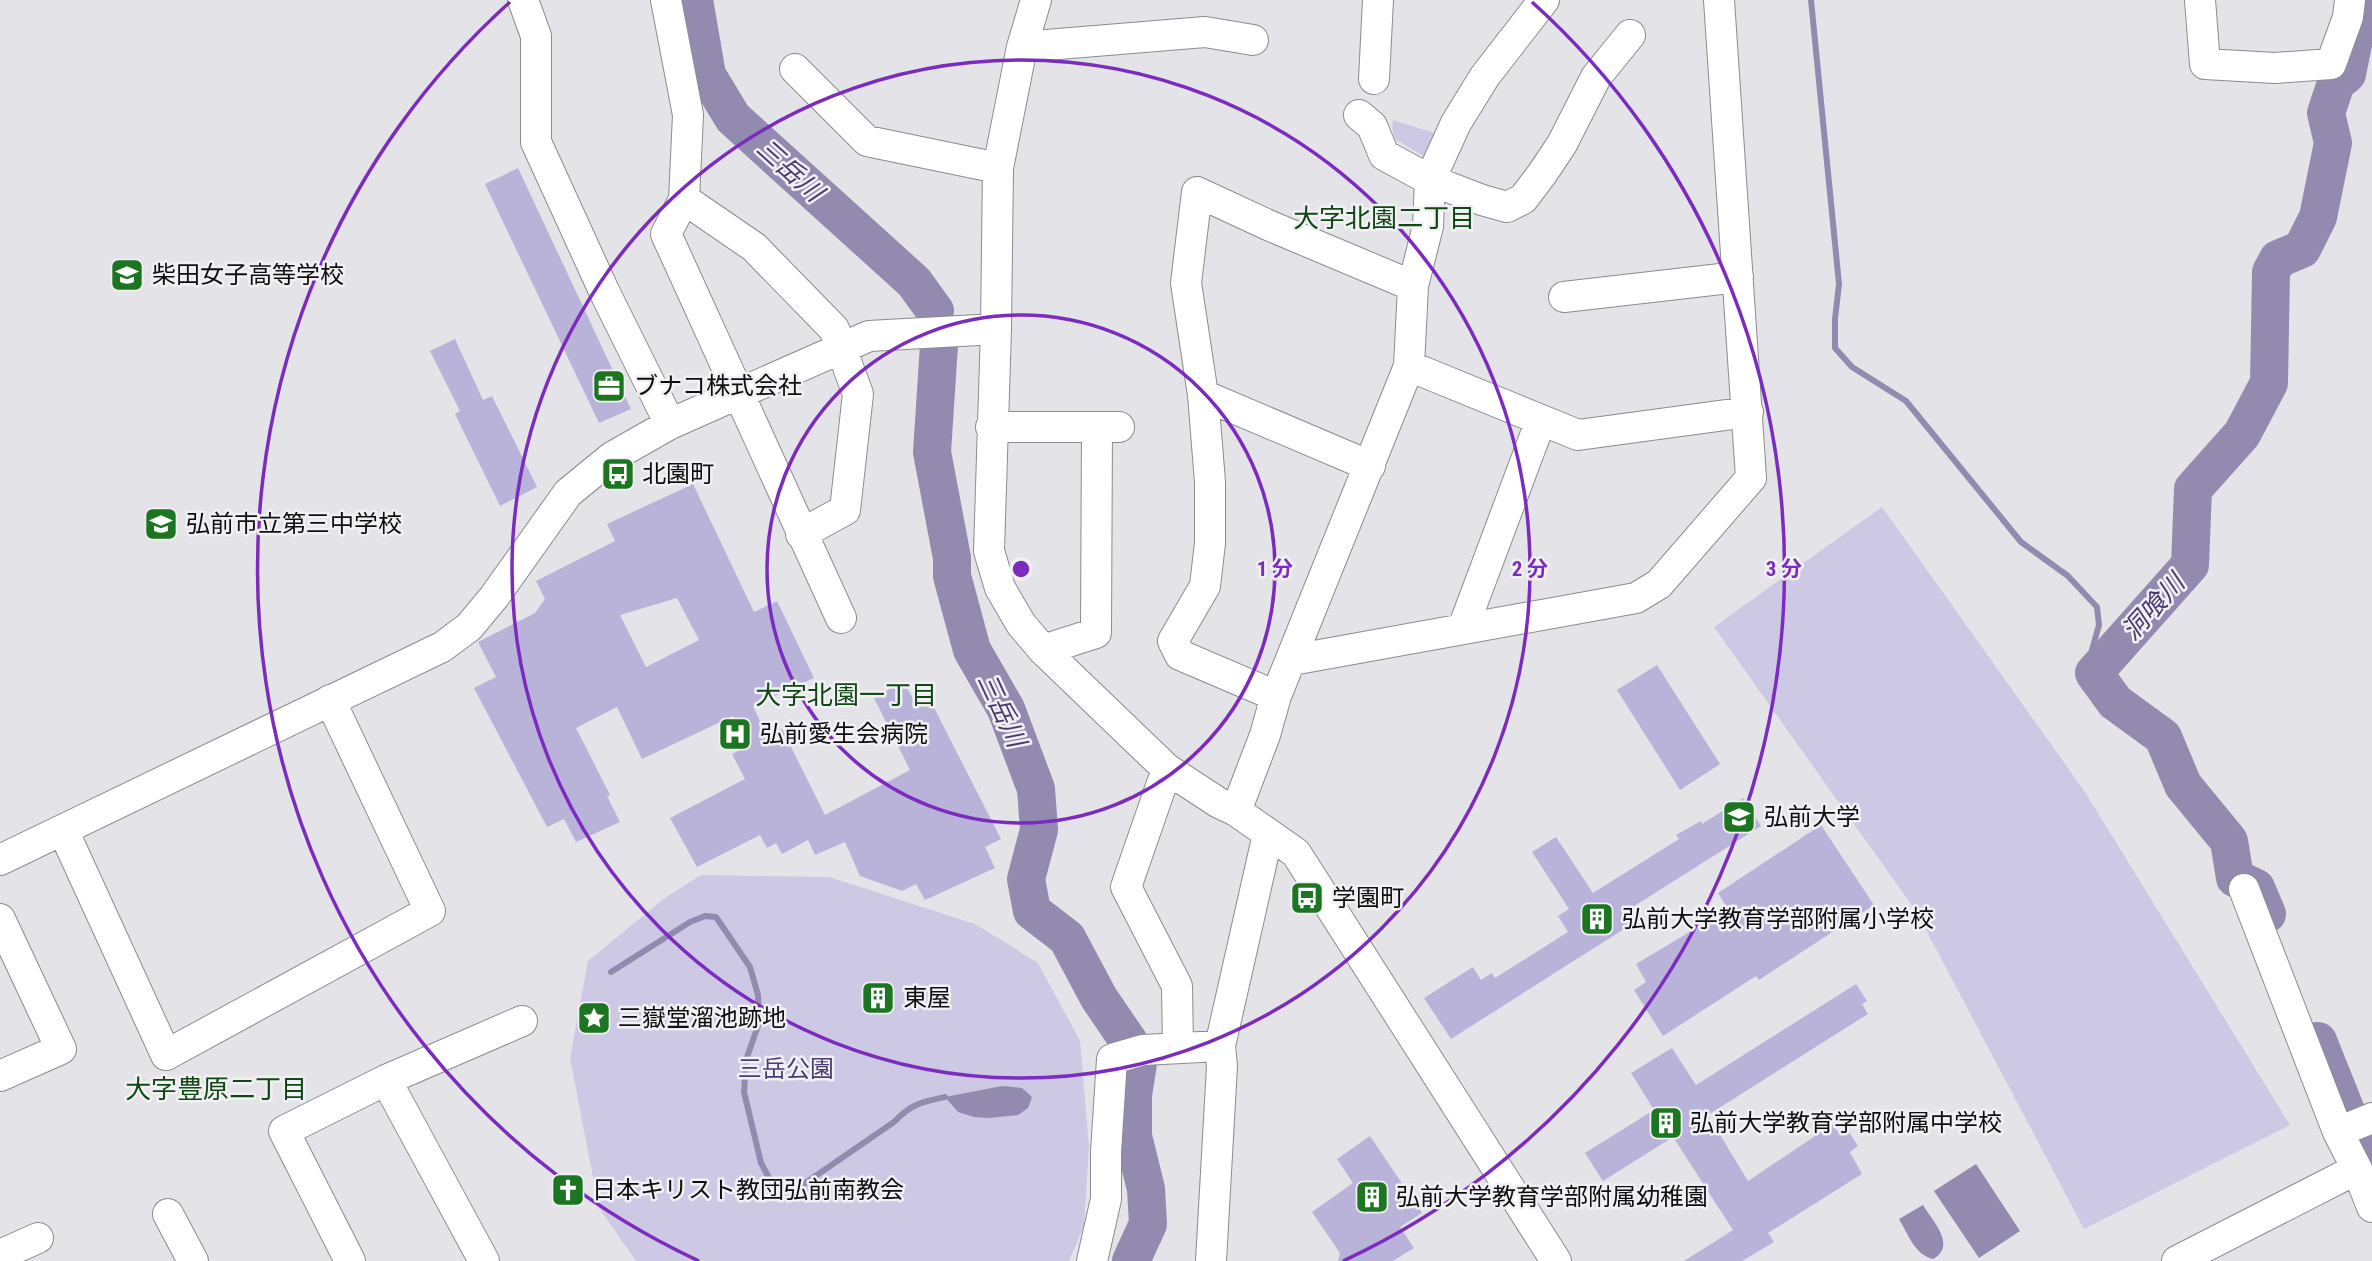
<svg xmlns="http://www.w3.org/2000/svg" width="2372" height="1261" font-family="'Roboto Condensed','Noto Sans JP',sans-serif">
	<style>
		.green { fill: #cdc8e3 }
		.water { fill: #928baf }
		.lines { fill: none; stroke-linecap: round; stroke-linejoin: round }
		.stream { stroke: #928baf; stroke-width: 6 }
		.river { stroke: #928baf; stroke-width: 38 }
		.building { fill: #bab3d9; fill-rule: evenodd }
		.minor-casing { stroke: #8c8b90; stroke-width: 32 }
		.minor { stroke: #fff; stroke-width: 30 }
		.ring { fill: none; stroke: #7b2cbf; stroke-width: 3.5 }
		.labels { text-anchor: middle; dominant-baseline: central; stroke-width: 5; stroke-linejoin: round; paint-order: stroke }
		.poi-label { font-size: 24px; fill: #0e0e0f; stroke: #f1f0f5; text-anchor: start }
		.park-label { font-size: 24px; fill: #483b6e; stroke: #f1f0f5 }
		.water-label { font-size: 26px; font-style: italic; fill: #483b6e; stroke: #f1f0f5 }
		.neighbourhood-label { font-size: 26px; fill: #104713; stroke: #f1f0f5 }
		.centre { fill: #7b2cbf; stroke: #f1f0f5; stroke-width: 3.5 }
		.ring-label { font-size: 21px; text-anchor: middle; font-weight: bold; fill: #7b2cbf; stroke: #f1f0f5; stroke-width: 5; stroke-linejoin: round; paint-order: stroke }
	</style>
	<rect width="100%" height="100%" fill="#e4e3e8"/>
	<path class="green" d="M1393 120 1438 134 1425 157 1395 139 1392 128Z
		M1882 507 2085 792 2290 1125 2084 1229 1916 911 1714 627Z
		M701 875 829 877 975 924 1038 963 1080 1041 1089 1147 1084 1226 1069 1261H636L599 1208 570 1058 588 961 665 898Z"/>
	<path class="water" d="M1002 1086 1022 1088 1032 1097 1028 1108 1018 1115 989 1118 974 1117 958 1112 945 1097Z
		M1976 1164 2020 1231 1979 1258 1934 1191Z
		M1923 1205C1933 1222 1957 1245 1933 1259 1915 1255 1908 1234 1899 1219Z"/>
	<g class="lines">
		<path class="stream" d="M1811 0 1839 284 1835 319V348L1852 367 1906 401 2021 542 2068 576 2097 607 2099 625 2090 657 2094 673
			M611 972 690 922 705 916 716 917 750 967 758 995 759 1023 746 1060 744 1092 761 1163 769 1178 788 1186H801L894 1122C911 1104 921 1102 945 1097"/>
		<path class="river" d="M694 0 707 75 733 118 914 282 935 311
			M939 345 932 452 952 558V576L972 650 1006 709 1036 789 1039 830 1026 879 1032 911 1067 938 1099 998 1129 1042
			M2267 914 2256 888 2235 878 2229 841 2183 785 2163 737 2115 702 2094 673 2190 565 2193 489 2242 434 2269 383 2271 272 2278 259 2302 249 2318 217 2333 143 2326 113 2336 83 2347 74 2362 0
			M2318 1041 2366 1161
			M1131 1261 1148 1224 1146 1189 1133 1136V1095L1138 1063"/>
	</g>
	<path class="building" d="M518 168 631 409 599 423 485 184Z
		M455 339 483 400 492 396 537 487 500 506 455 414 460 411 430 351Z
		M693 484 754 612 777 601 814 678 753 706 767 736 782 729 825 815 910 770 874 698 903 681 914 700 926 692 1001 839 985 847 995 868 925 900 916 884 902 891 860 876 845 842 815 855 808 840 782 854 776 843 767 848 760 835 697 867 670 818 745 779 732 754 748 746 733 716 642 759 617 707 576 728 610 795 607 796 620 822 576 842 564 819 547 827 474 688 496 677 478 642 535 613 545 599 536 581 615 541 607 524ZM677 598 699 640 646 667 620 615Z
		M1657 665 1720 764 1680 790 1617 690Z
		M1743 798 1761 826 1628 910 1635 922 1451 1039 1424 998 1473 967 1481 980 1492 973 1495 978 1568 932 1558 916 1569 909 1532 852 1556 837 1593 893 1679 839 1676 835 1701 821 1702 824Z
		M1821 825 1874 905 1759 980 1756 976 1663 1036 1634 990 1646 982 1636 964 1728 909 1718 893Z
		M1856 984 1867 1001 1862 1004 1868 1014 1708 1115 1748 1181 1833 1124 1837 1131 1845 1126 1858 1146 1850 1152 1862 1174 1768 1233 1774 1242 1742 1261H1684L1733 1230 1673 1137 1603 1181 1585 1153 1654 1110 1631 1073 1672 1048 1696 1085Z
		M1370 1136 1422 1213 1400 1227 1414 1248 1393 1261H1338L1340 1253 1312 1212 1353 1183 1337 1159Z"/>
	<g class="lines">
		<defs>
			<path id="minor" d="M523 0 536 36V142L604 291 670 424
				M666 0 688 115 684 199 666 234 841 618
				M1036 0 1022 47 998 168 996 329 989 551 1000 588 1021 624 1043 650 1167 769 1219 803 1236 811 1296 853 1556 1261
				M2200 0 2205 64 2275 68 2331 64 2348 17 2350 0
				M1022 47 1205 32 1253 40
				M795 69 867 141 998 168
				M1374 79 1378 0
				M1359 115 1372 126 1384 155 1430 180 1482 200 1507 207 1523 199 1542 174 1562 144 1596 77 1630 35
				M684 199 754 247 834 329 858 394 845 510 801 534
				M1564 297 1738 277
				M1409 366 1578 435 1748 412
				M1203 395 1370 466
				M991 427H1119
				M1463 628 1541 420
				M1043 650 1096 633 1097 428
				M1292 660 1636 598 1659 584 1751 478 1719 0
				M1276 696 1180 655 1173 641 1205 586 1210 543V482L1203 395 1186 283 1197 192 1268 225 1413 286
				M1167 769 1126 887 1177 986 1178 1048
				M1236 811 1265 735 1276 696 1409 366 1413 286 1428 226 1430 180 1456 123 1485 76 1544 0
				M63 830 166 1055 430 911 330 700
				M0 860 442 647 469 627 494 597 568 493 612 457 670 424 869 336 996 329
				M2244 889 2338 1132
				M0 919 61 1049 0 1076
				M2372 1118 2338 1132 2357 1169 2372 1207
				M168 1214 193 1261
				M0 1255 38 1238
				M350 1261 284 1131 386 1080
				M484 1261 386 1080 522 1021
				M1092 1261 1106 1199V1152L1112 1059 1143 1050 1220 1046
				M1211 1261 1222 1066 1220 1046 1268 834
				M2177 1261 2357 1169"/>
		</defs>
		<use href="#minor" class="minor-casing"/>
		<use href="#minor" class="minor"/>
	</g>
	<g class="ring">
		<circle cx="1021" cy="569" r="254"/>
		<circle cx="1021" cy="569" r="509"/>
		<path d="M699 1261A763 763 0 0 1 510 2M1532 2A763 763 0 0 1 1343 1261"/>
	</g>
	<defs>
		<symbol id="school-square" viewBox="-11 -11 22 22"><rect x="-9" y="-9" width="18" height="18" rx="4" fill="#1c7521" stroke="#f1f0f5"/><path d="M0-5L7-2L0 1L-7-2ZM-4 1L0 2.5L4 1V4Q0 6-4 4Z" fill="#fff"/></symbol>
		<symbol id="office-square" viewBox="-11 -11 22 22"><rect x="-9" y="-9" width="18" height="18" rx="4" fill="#1c7521" stroke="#f1f0f5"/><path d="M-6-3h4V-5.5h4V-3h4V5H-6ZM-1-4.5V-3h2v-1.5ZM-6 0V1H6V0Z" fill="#fff"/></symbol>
		<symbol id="bus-square" viewBox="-11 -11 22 22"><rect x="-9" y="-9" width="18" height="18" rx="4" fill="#1c7521" stroke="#f1f0f5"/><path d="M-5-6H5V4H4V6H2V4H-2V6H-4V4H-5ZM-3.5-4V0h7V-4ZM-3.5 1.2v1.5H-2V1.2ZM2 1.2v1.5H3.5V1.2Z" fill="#fff"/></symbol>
		<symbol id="hospital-square" viewBox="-11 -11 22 22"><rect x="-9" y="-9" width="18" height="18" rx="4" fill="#1c7521" stroke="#f1f0f5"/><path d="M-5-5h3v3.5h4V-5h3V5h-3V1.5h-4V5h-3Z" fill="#fff"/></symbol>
		<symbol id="university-square" viewBox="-11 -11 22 22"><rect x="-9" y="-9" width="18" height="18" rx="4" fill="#1c7521" stroke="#f1f0f5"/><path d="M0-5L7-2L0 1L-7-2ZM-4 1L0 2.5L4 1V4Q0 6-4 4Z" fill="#fff"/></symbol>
		<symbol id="building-square" viewBox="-11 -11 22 22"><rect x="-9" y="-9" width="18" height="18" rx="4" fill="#1c7521" stroke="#f1f0f5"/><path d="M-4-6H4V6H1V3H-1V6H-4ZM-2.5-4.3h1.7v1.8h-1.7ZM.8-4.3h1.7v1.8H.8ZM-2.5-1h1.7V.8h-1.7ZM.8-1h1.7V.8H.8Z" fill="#fff"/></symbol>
		<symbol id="sight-square" viewBox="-11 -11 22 22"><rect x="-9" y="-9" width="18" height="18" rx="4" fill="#1c7521" stroke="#f1f0f5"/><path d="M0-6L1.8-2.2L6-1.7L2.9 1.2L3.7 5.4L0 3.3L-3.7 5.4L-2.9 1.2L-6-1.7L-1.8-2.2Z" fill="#fff"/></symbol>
		<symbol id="church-square" viewBox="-11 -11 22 22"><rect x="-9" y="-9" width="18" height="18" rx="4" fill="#1c7521" stroke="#f1f0f5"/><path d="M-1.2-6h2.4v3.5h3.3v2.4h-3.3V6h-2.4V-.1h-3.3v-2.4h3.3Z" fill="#fff"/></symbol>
	</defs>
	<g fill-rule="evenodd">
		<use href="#school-square" x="108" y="256" width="38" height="38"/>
		<use href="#office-square" x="590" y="367" width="38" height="38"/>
		<use href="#bus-square" x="599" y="455" width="38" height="38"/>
		<use href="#school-square" x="142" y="505" width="38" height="38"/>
		<use href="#hospital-square" x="716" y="715" width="38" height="38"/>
		<use href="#university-square" x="1720" y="798" width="38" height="38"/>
		<use href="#bus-square" x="1288" y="879" width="38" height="38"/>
		<use href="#building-square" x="1578" y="900" width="38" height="38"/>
		<use href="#building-square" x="859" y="979" width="38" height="38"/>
		<use href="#sight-square" x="575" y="999" width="38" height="38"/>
		<use href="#building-square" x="1647" y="1104" width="38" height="38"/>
		<use href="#church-square" x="549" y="1171" width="38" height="38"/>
		<use href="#building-square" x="1353" y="1178" width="38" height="38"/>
	</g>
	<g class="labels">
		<g class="poi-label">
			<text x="152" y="275">柴田女子高等学校</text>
			<text x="634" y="386">ブナコ株式会社</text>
			<text x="642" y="474">北園町</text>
			<text x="186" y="524">弘前市立第三中学校</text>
			<text x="760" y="734">弘前愛生会病院</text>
			<text x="1764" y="817">弘前大学</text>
			<text x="1332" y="898">学園町</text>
			<text x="1622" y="919">弘前大学教育学部附属小学校</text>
			<text x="903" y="998">東屋</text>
			<text x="618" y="1018">三嶽堂溜池跡地</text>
			<text x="1690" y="1123">弘前大学教育学部附属中学校</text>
			<text x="592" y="1190">日本キリスト教団弘前南教会</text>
			<text x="1396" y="1197">弘前大学教育学部附属幼稚園</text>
		</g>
		<g class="park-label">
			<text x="786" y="1069">三岳公園</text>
		</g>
		<g class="water-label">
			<text transform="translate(790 170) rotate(42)">三岳川</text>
			<text transform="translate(2153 607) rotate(-48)">洞喰川</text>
			<text transform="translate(1002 710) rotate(65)">三岳川</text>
		</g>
		<g class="neighbourhood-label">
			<text x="1384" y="218">大字北園二丁目</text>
			<text x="846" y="695">大字北園一丁目</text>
			<text x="216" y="1089">大字豊原二丁目</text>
		</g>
	</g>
	<circle cx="1021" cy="569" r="10" class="centre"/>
	<g class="ring-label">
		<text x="1275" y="576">1 分</text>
		<text x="1530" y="576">2 分</text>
		<text x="1784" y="576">3 分</text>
	</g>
</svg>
